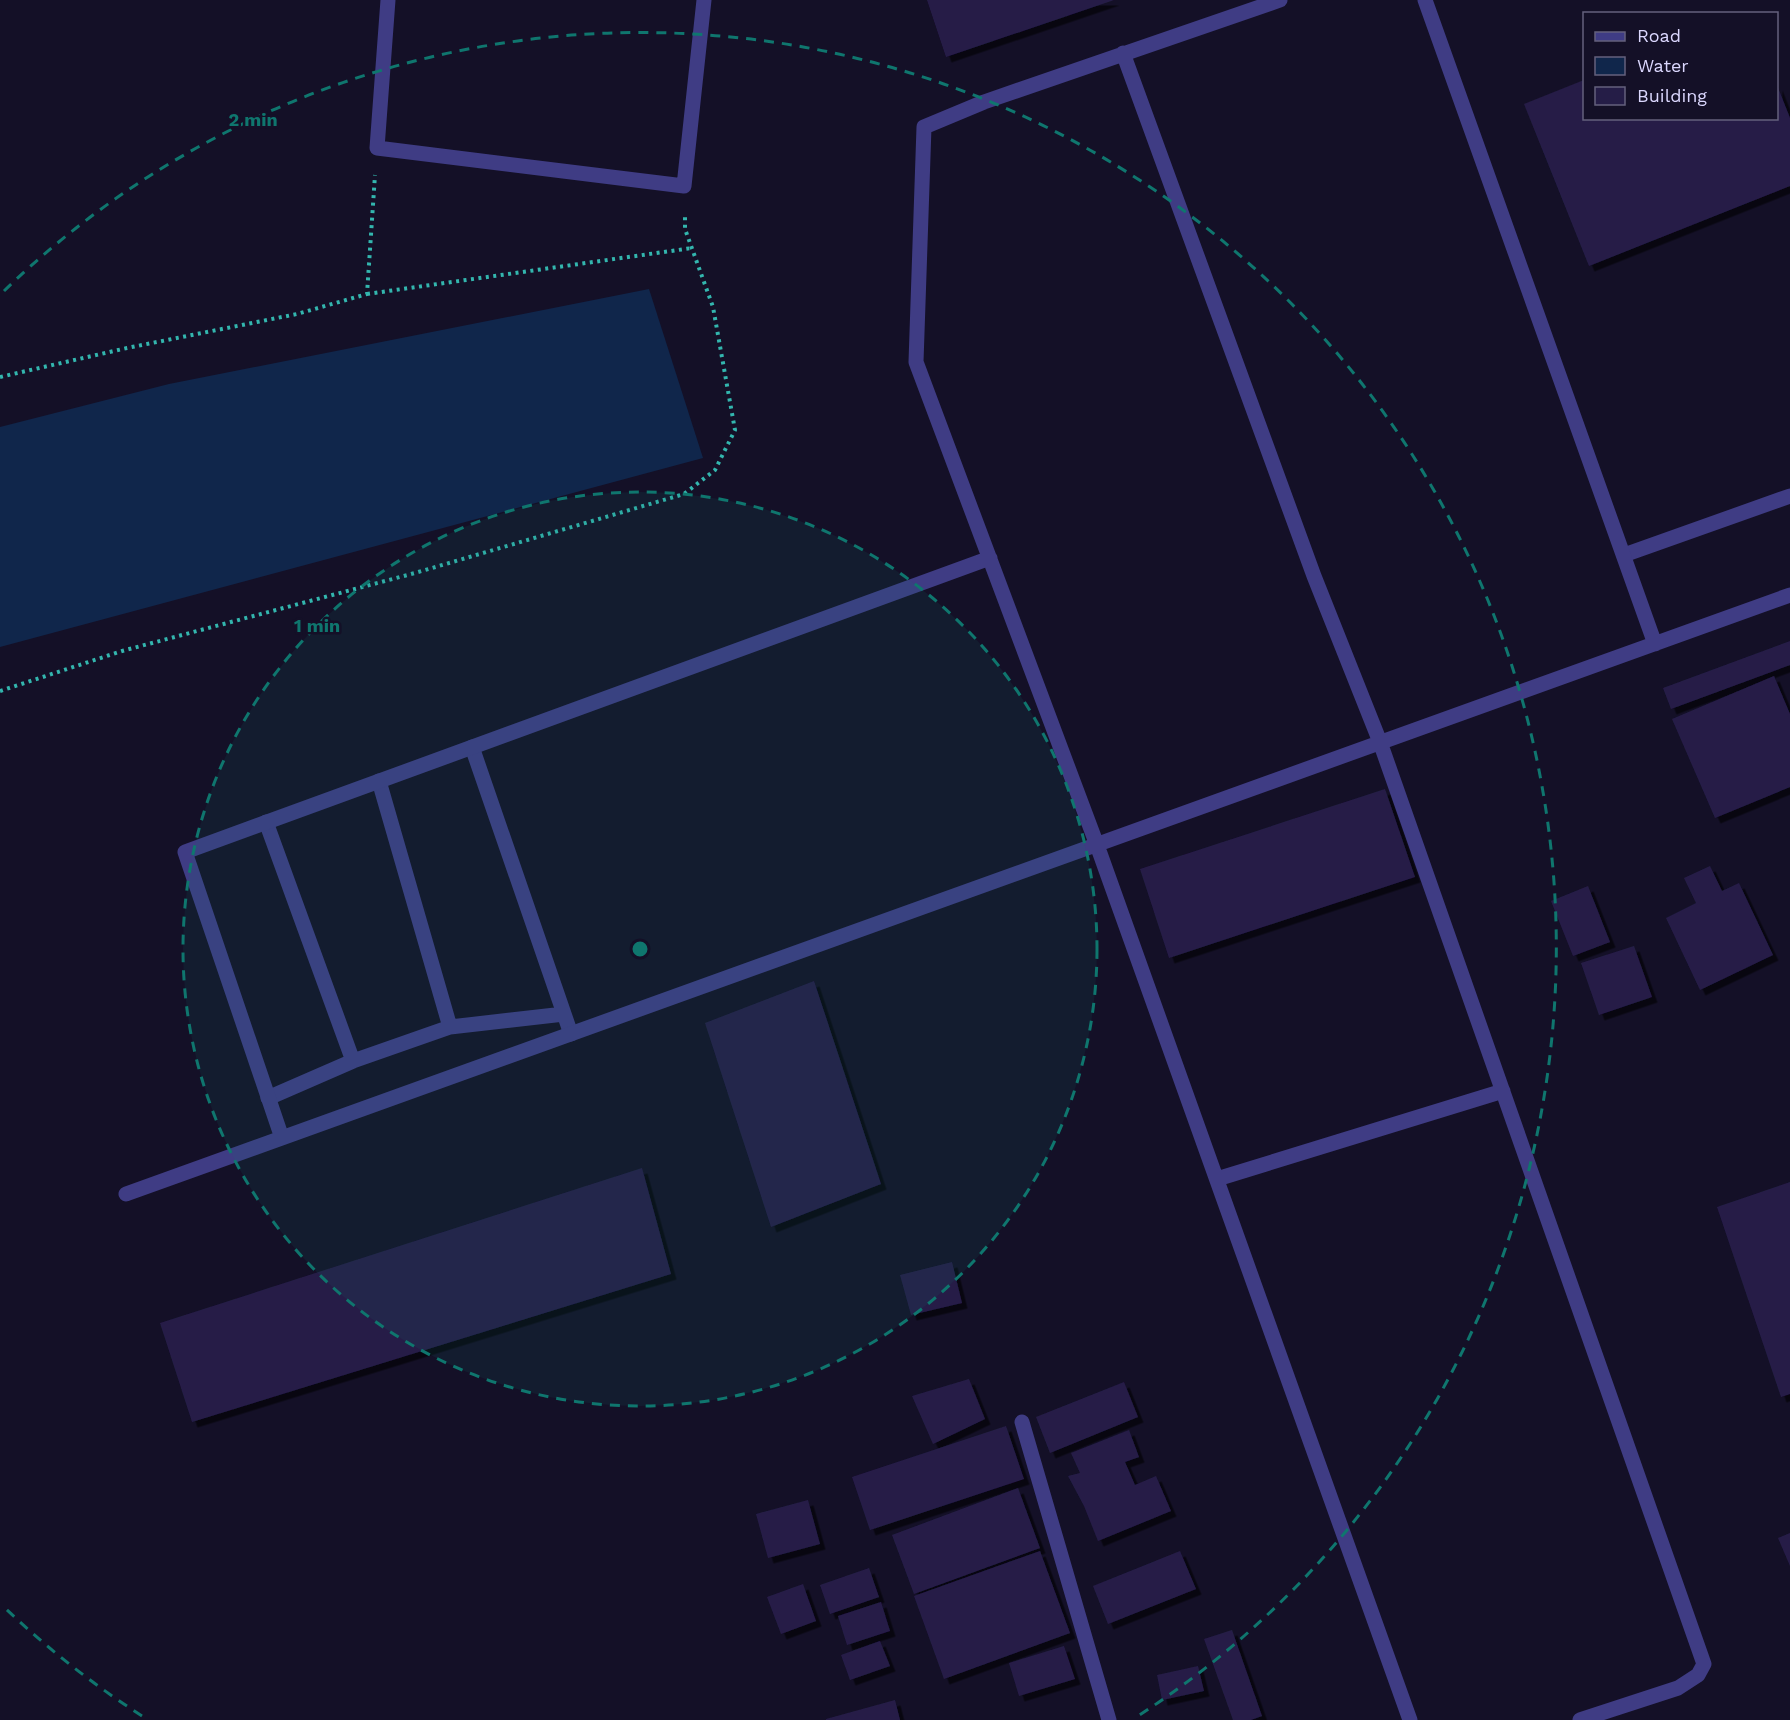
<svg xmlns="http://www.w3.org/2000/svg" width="1790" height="1720" font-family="'Work Sans',sans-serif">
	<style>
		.water { fill: #10264b }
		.building { fill: #251d47; filter: url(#shadow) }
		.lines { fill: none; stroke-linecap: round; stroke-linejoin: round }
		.path { stroke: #33b6ae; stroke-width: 4; stroke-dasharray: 3 4.5; stroke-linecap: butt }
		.lane { stroke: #3f3c84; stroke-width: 15 }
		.street { stroke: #3f3c84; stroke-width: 15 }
		.ring { fill: none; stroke: #0f766e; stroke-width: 3; stroke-dasharray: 10 8 }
		.centre { fill: #0f766e; stroke: #141027; stroke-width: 3 }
		.ring-label { font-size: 18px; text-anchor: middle; font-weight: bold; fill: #0f766e; stroke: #141027; stroke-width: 5; stroke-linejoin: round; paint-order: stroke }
	</style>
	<defs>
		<filter id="shadow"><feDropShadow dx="5.5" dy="5.5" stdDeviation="0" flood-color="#0009"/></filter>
	</defs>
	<rect width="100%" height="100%" fill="#141027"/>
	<path class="water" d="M649 289 703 458 0 647V427L169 384Z"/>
	<path class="building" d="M927 0H1114L946 57Z
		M1584 80V118H1776L1777 85 1790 118V186L1589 266 1524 104Z
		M1790 641V665L1671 709 1663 688Z
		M1774 676 1790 714V787L1715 818 1672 719Z
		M1385 789 1415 877 1169 958 1140 869Z
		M1710 866 1722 891 1739 883 1773 955 1700 990 1666 918 1696 903 1684 878Z
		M1588 886 1610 942 1573 956 1551 901Z
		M1634 946 1652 997 1599 1015 1581 963Z
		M814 981 881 1184 771 1227 705 1023Z
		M642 1168 671 1274 192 1422 160 1323Z
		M1790 1182V1394L1781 1397 1717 1207Z
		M952 1262 962 1303 911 1315 900 1275Z
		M969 1379 985 1419 933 1444 912 1396Z
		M1124 1382 1138 1417 1050 1453 1036 1417Z
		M1006 1426 1024 1479 870 1530 852 1477Z
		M1129 1430 1139 1457 1125 1462 1135 1485 1156 1476 1171 1511 1098 1541 1084 1506 1068 1476 1080 1473 1071 1453Z
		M1018 1488 1040 1548 914 1594 892 1535Z
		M808 1500 820 1544 768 1558 756 1514Z
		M1790 1533V1566L1778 1538Z
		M1040 1551 1070 1633 944 1679 914 1596Z
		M1180 1551 1196 1589 1108 1624 1093 1586Z
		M869 1568 879 1597 830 1614 820 1585Z
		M803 1584 816 1621 781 1634 767 1597Z
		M881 1602 890 1631 847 1645 838 1616Z
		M1232 1630 1262 1716 1251 1720H1233L1204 1639Z
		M880 1641 890 1666 850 1680 841 1655Z
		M1064 1646 1075 1679 1019 1696 1009 1663Z
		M1198 1666 1204 1691 1162 1700 1157 1675Z
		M895 1700 900 1720H826V1719Z"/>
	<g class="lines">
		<path class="path" d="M367 294 692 248
			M0 377 127 348 297 314 367 294 375 175
			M0 691 122 651 415 573 684 494 715 470 735 430 713 307 685 229V213"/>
		<path class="lane" d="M1624 555 1790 496
			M472 747 571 1034
			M379 781 450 1027
			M266 822 353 1061 450 1027 564 1014
			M268 1098 353 1061"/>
		<path class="street" d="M388 0 377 148 684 186 704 0
			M1280 0 984 102 924 127 916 362 1097 845 1410 1720
			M1425 0 1655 644
			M1123 53 1314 576 1380 742 1704 1664 1698 1675 1678 1688 1580 1720
			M282 1138 185 852 990 558
			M1217 1179 1503 1091
			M126 1194 1790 595
			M1022 1422 1109 1720"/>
	</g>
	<circle cx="640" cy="949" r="457" fill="#0f766e" fill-opacity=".12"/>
	<g class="ring">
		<circle cx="640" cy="949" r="457"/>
		<path d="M142 1716A915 915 0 0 1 4 1607M4 291A915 915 0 1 1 1138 1716"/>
	</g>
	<circle cx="640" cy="949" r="9" class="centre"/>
	<g class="ring-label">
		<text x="253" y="126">2 min</text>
		<text x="317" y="632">1 min</text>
	</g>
	<rect x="1583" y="12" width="195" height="108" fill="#141027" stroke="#64607d" stroke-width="1.5"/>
	<rect x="1595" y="32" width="30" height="9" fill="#3f3c84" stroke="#64607d" stroke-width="1.5"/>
	<text x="1637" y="42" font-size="18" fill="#dbd7fe">Road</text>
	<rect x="1595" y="57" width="30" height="18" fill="#10264b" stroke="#64607d" stroke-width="1.5"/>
	<text x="1637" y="72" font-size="18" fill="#dbd7fe">Water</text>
	<rect x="1595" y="87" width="30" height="18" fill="#251d47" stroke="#64607d" stroke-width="1.5"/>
	<text x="1637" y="102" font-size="18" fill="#dbd7fe">Building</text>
</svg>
